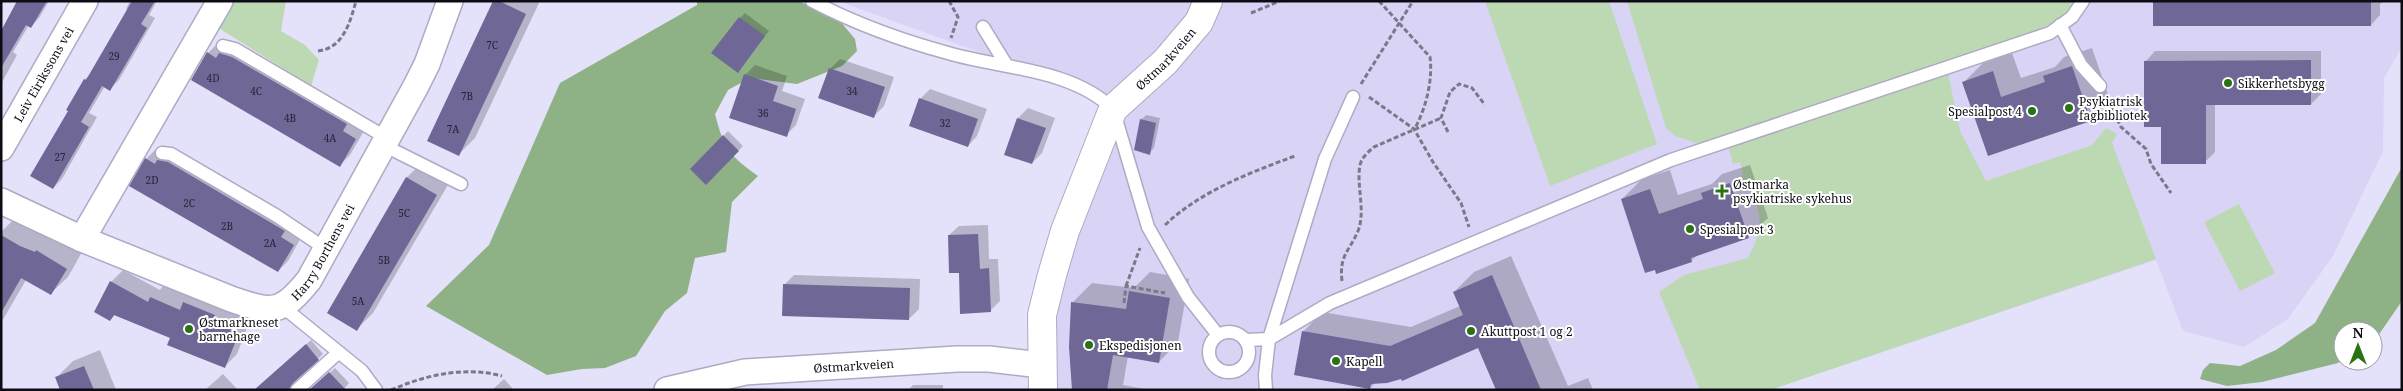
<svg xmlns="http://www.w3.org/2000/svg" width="2403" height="391" font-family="'Noto Serif',serif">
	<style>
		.built { fill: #d9d4f5 }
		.green { fill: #bcd9b4 }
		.forest { fill: #8eb285 }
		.shadow { fill: #0003 }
		.building { fill: #6f6796 }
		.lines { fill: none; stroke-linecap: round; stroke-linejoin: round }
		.lane-casing { stroke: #adaac3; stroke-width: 15 }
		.street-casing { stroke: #adaac3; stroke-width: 28 }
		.secondary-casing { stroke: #adaac3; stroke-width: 30 }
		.path { stroke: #7a7889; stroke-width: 3; stroke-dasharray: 5 2.5; stroke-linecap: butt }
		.lane { stroke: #fff; stroke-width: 12 }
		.street { stroke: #fff; stroke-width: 25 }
		.secondary { stroke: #fff; stroke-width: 28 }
		.poi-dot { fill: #2b7214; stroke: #fff; stroke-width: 2 }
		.labels { text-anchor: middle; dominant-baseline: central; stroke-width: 4; stroke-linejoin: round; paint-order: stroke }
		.number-label { font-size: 10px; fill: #262334 }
		.street-label { font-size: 12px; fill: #0d0c14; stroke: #fff }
		.poi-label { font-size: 12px; fill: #0d0c14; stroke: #fff; text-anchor: start }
	</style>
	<rect width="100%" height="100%" fill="#e4e1fb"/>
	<path class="built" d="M838 1H2402V47L2384 78 2383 151 2333 256 2288 319 2244 347 2183 331 2156 260 1770 390H1043L1041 365 1113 108 1100 96Z"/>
	<path class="green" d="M231 1H286L281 31 305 45 319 60 311 86 217 27Z
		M1485 1H1609L1657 144 1550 186Z
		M1627 1H2075L2060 19 2040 29 1699 144 1675 136 1666 128Z
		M1948 73 1960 131 1986 181 2092 145 2106 128 2117 134 2112 143 2156 259 1770 390H1700L1659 292 1684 275 1748 258C1767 222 1761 208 1741 176L1743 175 1740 162 1733 164 1729 149 1734 144Z
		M2239 204 2275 273 2240 291 2204 222Z"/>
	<path class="forest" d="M697 1H799L840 21 855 39 857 51 842 66 797 84 750 78 728 90 715 114C724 149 729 155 758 176L732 202 726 252 695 258 687 293 665 311 636 356 605 368 582 369 547 375 426 306 489 245 560 83 697 5Z
		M2402 167V301L2373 343V331H2343V360L2338 363 2262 382 2227 386 2200 379 2203 370 2210 363 2240 366 2276 350 2315 323Z"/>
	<path class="shadow" d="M18 1H49L39 18 31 27 29 25 13 52 17 55 1 84V31Z
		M130 1H157L149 15 155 18 119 80 110 89 105 86 89 113 97 117 62 179 53 188 70 111 68 110 85 79 92 73 128 10 126 9Z
		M494 1H540L475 138 458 155Z
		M2154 1H2383L2380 4V15L2371 25Z
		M745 13 769 31 742 66 740 18Z
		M218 43 365 129 350 155 340 165 208 53Z
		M2092 48 2110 100 2090 120 1989 155 1964 82 1983 63 2012 53 2021 78 2055 67 2064 57Z
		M2155 51H2321V94L2311 104 2215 103V152L2205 162 2163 125 2146 61Z
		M840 59 894 77 884 106 874 116 830 69Z
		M755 65 787 76 782 91 805 99 796 125 786 135 745 75Z
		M930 89 987 109 977 136 968 146 920 99Z
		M1028 108 1055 118 1042 153 1032 163 1005 154 1018 118Z
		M1146 115 1160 118 1154 148 1149 153 1141 120Z
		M728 131 743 146 706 183 692 169Z
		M156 149 303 234 288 261 278 271 146 159Z
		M424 161 452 178 373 313 357 329 328 313 407 177Z
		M1750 165 1768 218 1748 237 1698 255 1692 260 1657 272 1622 199 1642 179 1670 170 1678 195 1712 184 1722 174Z
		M16 217 82 252 68 277 51 293 26 280 1 323V232Z
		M988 225 989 259H998L1000 301 990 311 960 272 949 235 959 226Z
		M1511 256 1568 386 1588 378 1593 390H1497L1478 346 1401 377 1375 383 1370 388 1303 332 1322 312 1411 327 1460 306 1454 292 1474 272Z
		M123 270 160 290 163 286 191 297 197 290 227 302 224 310 250 320 237 354 224 367 171 337 115 315 110 320 111 282Z
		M1150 272 1189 279 1178 342 1159 362 1128 356 1123 385 1150 390H1073L1071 368 1073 302 1092 283 1134 288Z
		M794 275 920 279 919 309 909 319 784 285Z
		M311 340 323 354 294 382 295 390H255Z
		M100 350 116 390H62L57 377 73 361Z
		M335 368 349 383 343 390H311Z
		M223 374 238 390H205Z
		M504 379 514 390H492Z
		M913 385H943V390H908Z"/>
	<path class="building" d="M17 1H47L31 28 26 25 1 68V31Z
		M132 1H155L141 24 147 28 110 91 102 86 81 122 89 127 53 189 30 176 68 111 66 110 84 79 86 80Z
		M493 1H499L526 14 459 156 427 141Z
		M2153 1H2371V26H2153Z
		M739 17 765 36 738 73 711 53Z
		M207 52 216 58 219 53 232 57 347 124 343 131 356 139 340 167 191 80Z
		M2311 60V105H2206V164H2161V127H2144V61Z
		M2072 66 2091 121 1988 156 1962 82 1993 71 2001 97 2045 82 2043 76Z
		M829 68 885 87 874 118 818 98Z
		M744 74 778 86 773 101 796 109 787 137 729 118Z
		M919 98 978 119 968 147 909 126Z
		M1017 118 1046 128 1032 164 1004 155Z
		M1140 119 1156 123 1150 155 1134 150Z
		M723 135 739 151 706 185 690 169Z
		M145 158 155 164 157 160 168 162 285 231 281 237 294 245 278 272 129 186Z
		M406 177 437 195 357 331 327 313Z
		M1730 183 1749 238 1691 258 1692 262 1656 274 1655 270 1645 273 1621 199 1650 189 1659 214 1703 199 1701 193Z
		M978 234 980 269 989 268 991 312 960 314 959 273H949L948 235Z
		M1 235 20 246 35 252 36 250 67 269 51 295 21 278 1 313Z
		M1492 275 1541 390H1496L1478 348 1402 381 1401 379 1387 383 1371 384 1370 389 1294 375 1302 331 1390 346 1463 315 1453 292Z
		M110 281 148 302 150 297 180 310 183 302 215 315 212 322 239 333 225 368 167 345 170 338 114 315 110 321 94 312Z
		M783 284 910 288 909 320 782 316Z
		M1129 291 1170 298 1159 363 1113 355 1107 390H1072L1069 347 1071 302 1126 309Z
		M306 344 319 360 292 384 289 390H254Z
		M84 366 94 390H60L55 377Z
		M329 372 346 390H309Z"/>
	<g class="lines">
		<defs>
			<path id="lane" d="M812 1C856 24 900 40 948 53 1002 69 1070 68 1113 109L1148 227 1188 297 1218 335
				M2060 25 2081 65 2100 86
				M983 27 1007 66
				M223 46 235 49 387 138
				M383 145 461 184
				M162 153 171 154 277 216 326 249
				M283 307 362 371 376 390
				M1209 352a20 20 0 1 1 40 0a20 20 0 1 1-40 0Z
				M1246 340 1269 339 1330 303 1671 160 2050 33 2072 17 2083 1
				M297 390 339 352
				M1266 390 1265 375 1269 339 1325 159 1353 97"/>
			<g id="street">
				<path id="s1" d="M1 148 85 1"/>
				<path id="s2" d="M1 201 82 239 231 299C272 313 281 315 309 280L416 86 427 64 450 1"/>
				<path d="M82 239 220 1"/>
				<path id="s3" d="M667 390 745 372 957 359H989L1041 365"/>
			</g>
			<g id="secondary">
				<path id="s4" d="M1043 390 1042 315 1052 275 1065 231 1113 109 1165 62 1199 22 1208 1"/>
			</g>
		</defs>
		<use href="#lane" class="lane-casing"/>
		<use href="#street" class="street-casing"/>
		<use href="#secondary" class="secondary-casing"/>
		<path class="path" d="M949 1 958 17 951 38
			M1379 1 1430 57C1433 80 1426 108 1415 128
			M1251 13 1280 1
			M318 51C343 48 350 23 356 1
			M1361 84 1413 1
			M1369 97 1414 129 1433 162 1461 203 1469 227
			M2107 99 2121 127 2146 149 2151 164 2171 193
			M1448 132 1441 118 1450 92 1459 84 1472 88 1485 105
			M1165 225C1201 191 1249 173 1295 156
			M1342 281C1339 255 1349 252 1358 231 1366 211 1356 185 1360 165 1362 157 1368 152 1374 147L1441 118
			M1126 286 1140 248
			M1124 303 1126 286 1165 293
			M391 390C426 375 464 366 502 376"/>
		<use href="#lane" class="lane"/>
		<use href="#street" class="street"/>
		<use href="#secondary" class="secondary"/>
	</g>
	<g class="poi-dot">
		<circle cx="2228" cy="83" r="5"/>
		<circle cx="2069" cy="108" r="5"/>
		<circle cx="2032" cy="111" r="5"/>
		<path d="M1719.5 183.5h5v5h5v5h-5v5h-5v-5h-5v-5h5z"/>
		<circle cx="1690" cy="229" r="5"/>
		<circle cx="189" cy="329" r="5"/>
		<circle cx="1471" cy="331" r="5"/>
		<circle cx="1089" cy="345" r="5"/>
		<circle cx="1336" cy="361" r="5"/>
	</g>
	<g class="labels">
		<g class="number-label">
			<text x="492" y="45">7C</text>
			<text x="114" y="56">29</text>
			<text x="213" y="78">4D</text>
			<text x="256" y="91">4C</text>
			<text x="852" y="91">34</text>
			<text x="467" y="96">7B</text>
			<text x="763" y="113">36</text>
			<text x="290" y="118">4B</text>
			<text x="945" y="123">32</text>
			<text x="453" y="129">7A</text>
			<text x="330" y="138">4A</text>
			<text x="60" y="157">27</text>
			<text x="152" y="180">2D</text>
			<text x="189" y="203">2C</text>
			<text x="404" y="213">5C</text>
			<text x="227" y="226">2B</text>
			<text x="270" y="243">2A</text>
			<text x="384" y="260">5B</text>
			<text x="358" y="301">5A</text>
		</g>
		<g class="street-label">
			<text stroke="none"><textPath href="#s4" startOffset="366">Østmarkveien</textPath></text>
			<text stroke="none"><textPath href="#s1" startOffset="85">Leiv Eirikssons vei</textPath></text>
			<text stroke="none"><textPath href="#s2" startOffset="371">Harry Borthens vei</textPath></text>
			<text stroke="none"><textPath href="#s3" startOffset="189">Østmarkveien</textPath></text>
		</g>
		<g class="poi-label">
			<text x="2238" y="83">Sikkerhetsbygg</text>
			<text x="2079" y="101">Psykiatrisk<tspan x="2079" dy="14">fagbibliotek</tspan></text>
			<text x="2022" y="111" text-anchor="end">Spesialpost 4</text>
			<text x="1733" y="184">Østmarka<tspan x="1733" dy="14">psykiatriske sykehus</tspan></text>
			<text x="1700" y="229">Spesialpost 3</text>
			<text x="199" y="322">Østmarkneset<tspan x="199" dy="14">barnehage</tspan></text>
			<text x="1481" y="331">Akuttpost 1 og 2</text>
			<text x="1099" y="345">Ekspedisjonen</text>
			<text x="1346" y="361">Kapell</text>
		</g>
	</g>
	<rect width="2403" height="391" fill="none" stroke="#0d0c14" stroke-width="5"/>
	<g transform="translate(2358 346)"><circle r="24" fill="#ffffff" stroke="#9e9ea1"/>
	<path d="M0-4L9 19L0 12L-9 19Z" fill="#2b7214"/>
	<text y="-8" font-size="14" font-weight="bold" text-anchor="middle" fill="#0d0c14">N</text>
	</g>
</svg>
